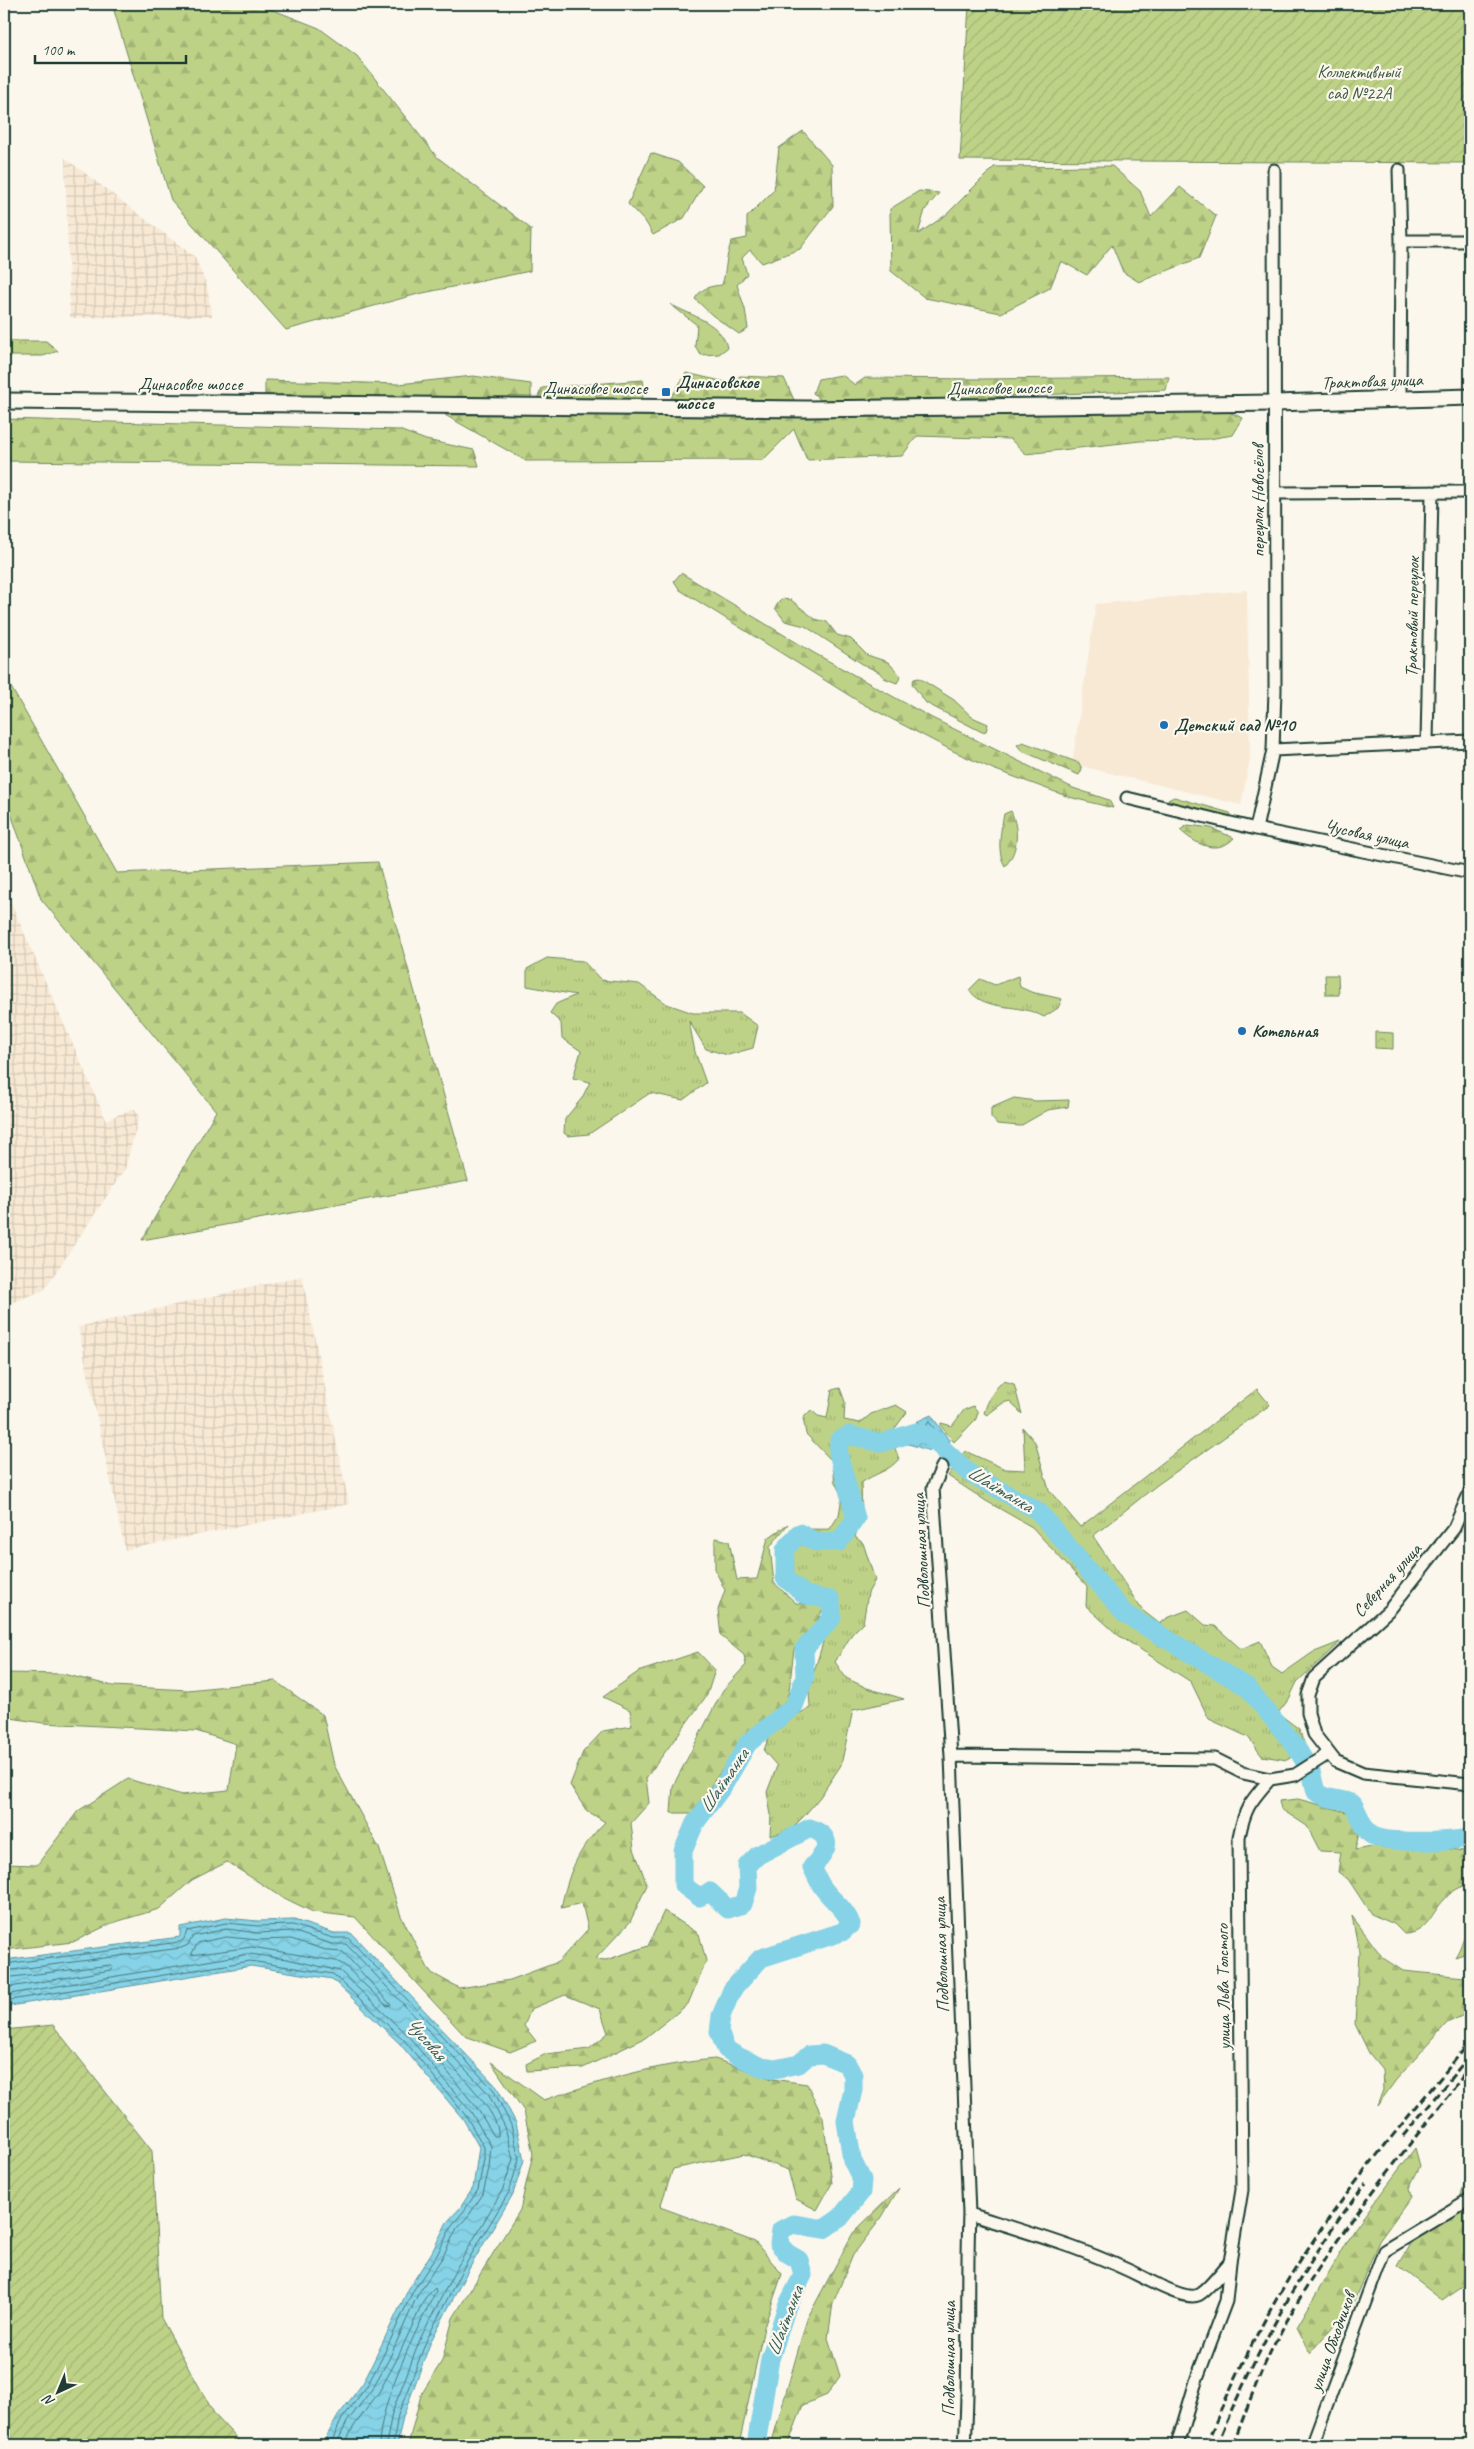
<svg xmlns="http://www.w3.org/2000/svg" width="1474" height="2449" font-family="Caveat,sans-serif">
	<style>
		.built { fill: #f8e9d5 }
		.industrial { fill: url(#industrial-grid) }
		.grass { fill: url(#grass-tufts); stroke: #6e885e }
		.forest { fill: url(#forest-firs); stroke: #6e885e }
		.park { fill: url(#park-crowns); stroke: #6e885e }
		.garden { fill: url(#garden-furrows); stroke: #6e885e }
		.water { fill: url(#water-waves); stroke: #5d969f }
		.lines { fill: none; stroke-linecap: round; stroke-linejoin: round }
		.shore { stroke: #48797b; stroke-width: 1 }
		.river { stroke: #86d2e6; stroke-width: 19 }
		.street-casing { stroke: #1f3d34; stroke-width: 15 }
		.secondary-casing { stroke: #1f3d34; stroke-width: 19 }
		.street { stroke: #fbf7ec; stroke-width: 11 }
		.secondary { stroke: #fbf7ec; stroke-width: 15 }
		.rail { stroke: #1f3d34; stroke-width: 3; stroke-dasharray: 8 4; stroke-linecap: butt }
		.poi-dot { fill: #1f6fb2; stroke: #fbf7ec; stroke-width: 2 }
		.labels { text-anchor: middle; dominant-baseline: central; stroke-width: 4.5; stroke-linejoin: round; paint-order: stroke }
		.park-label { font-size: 18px; fill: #3f5b45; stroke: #fbf7ec }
		.street-label { font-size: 18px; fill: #1f3d34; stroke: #fbf7ec }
		.poi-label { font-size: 18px; font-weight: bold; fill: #1f3d34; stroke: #fbf7ec; text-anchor: start }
		.water-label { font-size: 19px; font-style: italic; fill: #345b58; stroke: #fbf7ec }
	</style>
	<defs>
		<pattern id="industrial-grid" width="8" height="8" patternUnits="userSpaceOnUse" patternTransform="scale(1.25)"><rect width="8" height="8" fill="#f8e9d5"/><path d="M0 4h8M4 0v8" fill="none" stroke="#d4c9b7"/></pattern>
		<pattern id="grass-tufts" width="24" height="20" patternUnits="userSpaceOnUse" patternTransform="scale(1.25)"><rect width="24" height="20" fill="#bed287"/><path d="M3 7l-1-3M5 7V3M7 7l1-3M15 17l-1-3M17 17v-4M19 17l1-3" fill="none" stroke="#a3b575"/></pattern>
		<pattern id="forest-firs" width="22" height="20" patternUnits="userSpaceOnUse" patternTransform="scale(1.25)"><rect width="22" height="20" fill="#bed287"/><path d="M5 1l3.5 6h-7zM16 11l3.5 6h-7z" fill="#a3b575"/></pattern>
		<pattern id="park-crowns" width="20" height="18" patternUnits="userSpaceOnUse" patternTransform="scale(1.25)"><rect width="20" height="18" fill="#bed287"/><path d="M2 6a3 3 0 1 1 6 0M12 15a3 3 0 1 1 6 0" fill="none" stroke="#a3b575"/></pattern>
		<pattern id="garden-furrows" width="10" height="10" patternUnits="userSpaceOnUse" patternTransform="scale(1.25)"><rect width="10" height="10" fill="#bed287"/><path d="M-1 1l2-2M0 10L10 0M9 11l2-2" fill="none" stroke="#a3b575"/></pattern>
		<pattern id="water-waves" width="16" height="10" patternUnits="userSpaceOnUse" patternTransform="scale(1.25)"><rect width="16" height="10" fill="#86d2e6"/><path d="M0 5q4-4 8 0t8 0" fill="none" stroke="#73b5c6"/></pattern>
	</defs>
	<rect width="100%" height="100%" fill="#fbf7ec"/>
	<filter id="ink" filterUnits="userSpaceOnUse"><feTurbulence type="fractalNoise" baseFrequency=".02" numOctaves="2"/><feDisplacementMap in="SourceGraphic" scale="10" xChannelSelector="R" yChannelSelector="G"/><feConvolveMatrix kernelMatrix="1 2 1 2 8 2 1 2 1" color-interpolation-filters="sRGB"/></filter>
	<g filter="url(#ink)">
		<path class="built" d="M1247 590 1250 759 1241 805 1072 764 1096 604Z"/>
		<path class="industrial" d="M65 158 195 257 207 286 212 316 70 318Z
			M4 887 106 1120 134 1108 139 1117 125 1169 44 1290 4 1306Z
			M302 1276 349 1504 125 1550 78 1327Z"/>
		<path class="grass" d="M4 341H46L58 351 43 356H4Z
			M547 958 583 961 601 980 639 984 667 1004 693 1013H740L758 1026 753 1048 728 1055 706 1049 689 1021 695 1052 706 1083 683 1100 650 1093 589 1134 568 1136 564 1133 565 1119 582 1098 590 1082 573 1078 581 1051 562 1038 561 1023 550 1013 556 1004 576 995 527 986V969Z
			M1018 976 1020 987 1031 992 1062 999 1058 1008 1044 1017C1038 1014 1032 1011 1025 1010 1005 1005 983 1008 969 990L980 979 995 985Z
			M1014 1098 1036 1101 1069 1100 1068 1107 1048 1110 1020 1126 997 1124 991 1117V1108Z
			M1004 1381 1014 1384 1022 1414 1010 1401 1003 1403 987 1415 984 1413C988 1400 994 1388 1004 1381Z
			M840 1388 845 1402 844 1420 860 1423 871 1414 896 1405 907 1412 890 1435 899 1459C888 1472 875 1473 861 1483L862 1516 855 1537 863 1543 875 1580 868 1593 863 1623 852 1634 835 1662 846 1678 867 1688 904 1699 853 1710 841 1765 820 1797 804 1816 790 1830 770 1836 771 1815 767 1792 777 1766 764 1751C770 1726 789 1719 810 1708 810 1701 808 1692 810 1685 816 1660 832 1629 825 1604 818 1603 809 1603 802 1601 783 1594 776 1573 780 1555 782 1545 783 1538 792 1533 801 1527 819 1530 830 1529L839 1515 842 1497 835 1482 832 1461 806 1434 803 1418 811 1410 818 1416 827 1418 832 1390Z
			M1257 1389 1270 1405 1157 1485 1093 1536 1142 1610 1160 1624 1167 1618 1188 1610 1205 1625 1215 1626 1241 1649 1260 1641 1272 1667 1282 1674 1312 1653 1340 1642 1297 1682 1289 1699 1278 1713 1299 1729 1306 1748 1287 1760 1262 1756 1248 1737 1209 1719 1191 1682 1118 1635 1086 1606 1087 1587 1032 1527 986 1501 948 1476 965 1451 1005 1469 1025 1470 1023 1428 1035 1442 1049 1490 1080 1527Z
			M973 1406 978 1412 976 1419 954 1442 941 1426V1423L952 1426 964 1410Z"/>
		<path class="forest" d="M112 4H258L319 28 357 56 437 157 531 229 530 271 418 294 286 330 171 200Z
			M803 131 832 165 833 206 800 249 762 263 750 250 742 258 747 274 737 285 745 309 748 329 739 334 712 315 695 299C701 288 710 286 722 285 727 269 725 257 732 241L747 238V217L774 190 779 148Z
			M651 153 678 162 703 186 684 218 653 235 647 224 628 204Z
			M1112 166 1140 191 1151 217 1180 187 1216 216 1199 258 1139 282 1123 272 1112 245 1087 275 1061 261 1050 288 1001 313 925 298 891 271 890 209 919 191 939 193 925 210 918 234 946 215 994 167Z
			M670 304C689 315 723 323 727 348L719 354 701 355 695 346 697 325Z
			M686 373 730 383 740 376 784 378 795 402 704 401 671 398Z
			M842 375 855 385 865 378 983 379 1169 377 1166 390 824 403 813 393 818 379Z
			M473 376 531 384V398L265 396V380L399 384Z
			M643 380 645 391 641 401 537 399 542 388Z
			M1224 410 1243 418 1233 435 1209 439 1140 441 1026 454 1010 439 917 436 902 456 807 460 794 429 763 460 526 461 445 415Z
			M4 419 399 430 426 440 474 450 479 466 4 461Z
			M681 573 814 653 932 718 1073 788 1109 800 1113 808 1069 797 993 769 955 752 863 704 680 590 674 581Z
			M781 599 791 600 815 619 827 622 837 635 851 639 867 655 888 662 901 676 897 683 884 678 879 672 864 665 805 626 785 621 775 608Z
			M4 675 117 873 378 862 468 1181 142 1240 216 1111 41 899 4 794Z
			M919 678 954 700 972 717 988 724 986 731 982 732 926 703 912 684 914 679Z
			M1023 742 1079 763 1082 769 1079 775 1022 751 1017 745Z
			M1174 797 1230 813 1233 818 1168 805 1166 801Z
			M1011 811C1019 829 1019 851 1005 866 996 851 1001 830 1004 814Z
			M1188 825 1211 828 1234 838C1217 856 1195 844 1180 830Z
			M788 1524 770 1547 774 1583 796 1603 824 1606 814 1629 794 1649 788 1699 746 1735 692 1813H671L673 1786 723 1690 746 1665 744 1655 721 1636 718 1610 725 1590 715 1570V1538L729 1541 737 1580 757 1579 768 1538Z
			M698 1652 715 1670 707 1695 646 1778 649 1803 631 1823 634 1849 647 1885 630 1922 595 1959 606 1960 648 1946 664 1911 699 1934 706 1961 688 2004 645 2038 583 2068 527 2071 526 2064 546 2054 589 2049 608 2033 600 2009 565 1995 531 2009 524 2026 536 2041 510 2052 465 2036 355 1917 313 1912 282 1897 227 1862 192 1880 159 1909 112 1923 73 1942 4 1950V1864L37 1865 78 1811 128 1779 182 1795 229 1790 236 1744 196 1731 43 1723 4 1717V1673L63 1674 113 1686 188 1690 275 1681 323 1715 334 1765 379 1848 401 1916 430 1972 459 1988 510 1980 558 1962 588 1929 582 1903 561 1908C569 1871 578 1849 605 1822L586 1810 570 1785 583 1752 603 1731 632 1726 630 1710 603 1697 638 1672Z
			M1298 1799 1350 1813 1361 1825 1355 1850 1381 1845 1409 1848 1423 1845 1470 1852V1883C1460 1887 1451 1891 1444 1900 1431 1913 1427 1934 1404 1934L1394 1924 1371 1914 1348 1879 1338 1872 1341 1852 1320 1851 1307 1826 1281 1809 1279 1801Z
			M1352 1916 1383 1958 1403 1971 1465 1977 1470 1976V2012L1447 2023 1396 2080 1377 2106 1383 2090 1382 2069 1369 2053 1355 2024 1359 1951Z
			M1470 1926V1952L1455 1957C1462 1947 1463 1935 1470 1926Z
			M715 2059 772 2079 807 2084 823 2118 832 2183 817 2210 796 2199 788 2170 744 2154 673 2169 660 2207 755 2242 782 2274 764 2327 739 2445H408L421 2395 442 2361 453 2318 520 2210 533 2154 524 2111 491 2062 544 2100C600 2081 656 2064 715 2059Z
			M1415 2148 1420 2166 1409 2188 1411 2197 1379 2241 1353 2303 1310 2353 1297 2327 1355 2228Z
			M1470 2162V2199L1458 2206Z
			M899 2188 882 2217 853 2255 833 2303 828 2338 840 2376 827 2395 803 2405 788 2445H771L807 2319 853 2233Z
			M1470 2206V2281L1442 2300 1398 2266 1420 2229Z"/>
		<path class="park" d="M1325 975H1338L1339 995H1326Z
			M1375 1032 1393 1033V1049L1375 1048Z"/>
		<path class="garden" d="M969 4H1470V163L960 160Z
			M53 2025 152 2151 161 2318 215 2415 243 2445H4V2030Z"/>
		<path class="water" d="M931 1415 949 1440 952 1451 946 1457 939 1451C925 1451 925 1449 912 1445 903 1442 897 1446 889 1441L911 1430 912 1427 922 1425 916 1422Z
			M226 1918 258 1921 294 1920 334 1933H351L497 2087 516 2123 524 2160 513 2194 466 2274 431 2341 403 2417 397 2445H326L324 2441 338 2416 363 2383 409 2288 432 2252 447 2222 460 2208 473 2188 479 2147 463 2119 400 2044 332 1979 251 1966 4 2007V1960L180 1937V1927Z"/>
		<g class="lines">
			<path class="shore" d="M929 1422 945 1442 944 1447 927 1446 912 1438V1435L924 1429Z
				M227 1937 258 1940 291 1939 329 1951 343 1952 391 2005 387 2006 344 1965 336 1961 252 1947 191 1955 198 1943Z
				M4 1964 180 1942 184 1939 187 1931 226 1923 258 1926 293 1925 333 1938H348L493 2089 511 2125 519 2159 509 2192 461 2272 427 2339 398 2415 393 2445
				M4 1971 181 1948 188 1945 193 1936 227 1929 258 1933 292 1931 331 1944H346L488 2093 505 2127 513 2159 503 2189 456 2269 421 2337 392 2413 386 2445
				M4 1978 110 1965 113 1967 111 1970 4 1988
				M4 1995 249 1954 287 1959 340 1971 409 2037 471 2112 491 2146 489 2168 483 2194 469 2215 457 2228 442 2258 418 2294 389 2359 372 2389 347 2422 336 2445
				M4 2001 250 1961 333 1974 404 2040 466 2116 484 2147V2159L478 2190 464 2211 452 2225 437 2255 413 2291 383 2356 367 2386 342 2419 330 2445
				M433 2050H437C452 2066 502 2114 498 2136H494L477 2108 433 2054Z
				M344 2445 354 2426 379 2392 396 2361 425 2298 435 2288 436 2291C416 2331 380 2401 379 2445"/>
			<path class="river" d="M756 2445 770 2359 787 2306 803 2275 799 2260 787 2253 779 2244 781 2230 793 2224 824 2229 840 2218 861 2192 862 2180 852 2160 846 2121 853 2090V2075L847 2064 823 2054 809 2055 799 2064 775 2069 761 2067 737 2056 726 2049 719 2032 721 2016 732 1990 761 1958 842 1932 851 1924C845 1907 831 1901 821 1885 818 1880 815 1873 812 1867 827 1851 836 1838 810 1828L758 1855 747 1866 748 1888 743 1904 728 1909 710 1892 699 1897 683 1885V1851L695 1823 723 1786 748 1743 794 1706 805 1677 804 1649 832 1618 831 1600 805 1595 785 1578V1550L799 1533 816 1542H839L856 1518 838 1453 839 1440 849 1435 881 1443 916 1432 929 1436 969 1473 1038 1511 1125 1614 1247 1687 1296 1747 1311 1772 1316 1792C1327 1801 1340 1797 1353 1804 1358 1812 1363 1828 1370 1834 1384 1845 1452 1841 1470 1838"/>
			<defs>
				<path id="street" d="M1399 170 1401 241 1400 398
					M1401 241H1470
					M1276 493 1470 492
					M1427 743 1432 492
					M1273 750 1470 741
					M1127 798 1256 829 1470 873
					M1256 829 1273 750 1275 690 1274 170
					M942 1467 933 1488 951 1756 969 2214C966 2291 970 2368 965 2445
					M1470 1492 1454 1528 1390 1609 1314 1678 1308 1695V1713L1314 1734 1335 1761 1363 1773 1470 1784
					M951 1756 1215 1759 1243 1773 1270 1779C1250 1802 1245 1807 1239 1837L1242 2190 1230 2262 1226 2301 1197 2378 1177 2445
					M1270 1779 1295 1775 1328 1754
					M969 2214C1029 2233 1091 2250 1148 2280 1158 2285 1187 2300 1198 2295 1207 2291 1223 2270 1230 2262
					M1312 2445 1384 2251 1470 2199"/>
				<path id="secondary" d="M4 401 808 409 1275 403 1470 397"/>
			</defs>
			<use href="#street" class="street-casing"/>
			<use href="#secondary" class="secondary-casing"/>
			<use href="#street" class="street"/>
			<use href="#secondary" class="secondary"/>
			<path class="rail" d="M1403 2136 1470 2055
				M1206 2445C1235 2375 1268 2307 1311 2244 1359 2173 1416 2108 1470 2042
				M1217 2445C1255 2352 1304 2263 1366 2183
				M1233 2445C1246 2411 1258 2376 1275 2343 1326 2243 1402 2156 1470 2067"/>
		</g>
	</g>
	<g class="poi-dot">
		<rect x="661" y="387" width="10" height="10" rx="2.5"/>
		<circle cx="1164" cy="725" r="5"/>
		<circle cx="1242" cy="1031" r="5"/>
	</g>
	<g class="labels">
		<g class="park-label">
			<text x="1359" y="72">Коллективный<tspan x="1359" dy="21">сад №22А</tspan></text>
		</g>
		<g class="street-label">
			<text transform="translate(1372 381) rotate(-2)">Трактовая улица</text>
			<text x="190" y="384">Динасовое шоссе</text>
			<text x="595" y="388">Динасовое шоссе</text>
			<text transform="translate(999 388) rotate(-1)">Динасовое шоссе</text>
			<text transform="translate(1258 501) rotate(-90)">переулок Новосёлов</text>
			<text transform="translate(1412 617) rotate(-89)">Трактовый переулок</text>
			<text transform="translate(1367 834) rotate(12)">Чусовая улица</text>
			<text transform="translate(921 1551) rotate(-93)">Подволошная улица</text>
			<text transform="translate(1387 1580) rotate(-48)">Северная улица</text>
			<text transform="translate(941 1955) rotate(-92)">Подволошная улица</text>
			<text transform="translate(1223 1987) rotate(-91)">улица Льва Толстого</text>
			<text transform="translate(1332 2342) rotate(-70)">улица Обходчиков</text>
			<text transform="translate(949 2359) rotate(-90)">Подволошная улица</text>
		</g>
		<g class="poi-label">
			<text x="676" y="382">Динасовское<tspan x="676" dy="21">шоссе</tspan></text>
			<text x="1174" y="725">Детский сад №10</text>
			<text x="1252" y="1031">Котельная</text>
		</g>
		<g class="water-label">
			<text transform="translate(1000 1489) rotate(31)">Шайтанка</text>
			<text transform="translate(724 1781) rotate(-56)">Шайтанка</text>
			<text transform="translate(426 2039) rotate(49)">Чусовая</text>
			<text transform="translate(785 2321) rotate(-69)">Шайтанка</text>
		</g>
	</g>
	<rect width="1474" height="2449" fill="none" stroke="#fbf7ec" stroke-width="20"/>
	<rect x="10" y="10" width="1454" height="2429" fill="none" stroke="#1f3d34" stroke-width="2" filter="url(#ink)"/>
	<g transform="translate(58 2392) rotate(224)" stroke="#fbf7ec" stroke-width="4" paint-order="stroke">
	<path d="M0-4L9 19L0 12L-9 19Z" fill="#1f3d34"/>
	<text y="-8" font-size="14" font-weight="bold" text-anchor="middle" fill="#1f3d34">N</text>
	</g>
	<path d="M35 55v8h151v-8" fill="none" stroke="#1f3d34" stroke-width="2.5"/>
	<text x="42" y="55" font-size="15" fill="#1f3d34" stroke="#fbf7ec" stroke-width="4" paint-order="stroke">100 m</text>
</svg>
